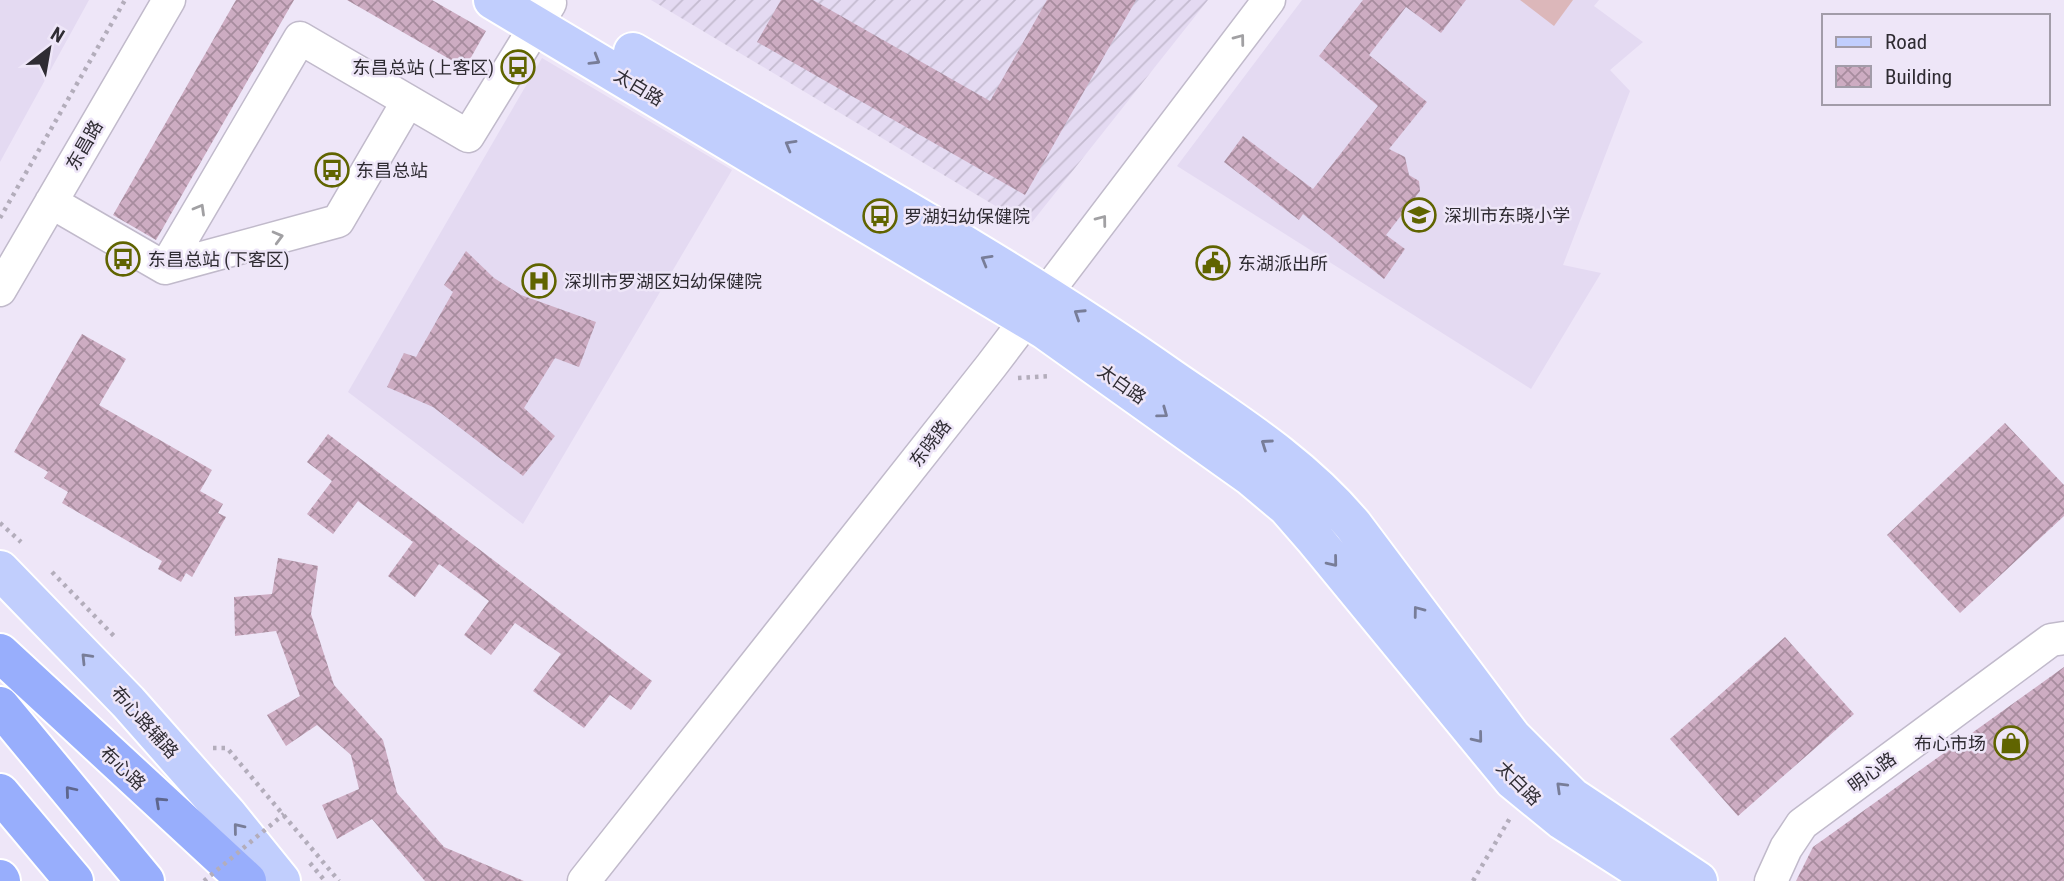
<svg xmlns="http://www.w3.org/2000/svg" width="2064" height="881" font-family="'Roboto Condensed','Noto Sans SC',sans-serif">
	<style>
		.built { fill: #e4daf2 }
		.industrial { fill: url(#industrial-furrows) }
		.pitch { fill: #dcb7ba }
		.building { fill: url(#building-cross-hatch) }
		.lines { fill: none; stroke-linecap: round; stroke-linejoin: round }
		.minor-casing { stroke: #c1bacb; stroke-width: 35 }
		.major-casing { stroke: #fff; stroke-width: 42 }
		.highway-casing { stroke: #fff; stroke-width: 42 }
		.path { stroke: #b3adbb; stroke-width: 4.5; stroke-dasharray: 3.5 5; stroke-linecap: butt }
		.minor { stroke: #fff; stroke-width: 32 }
		.major { stroke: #c1cefd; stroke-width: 38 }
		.highway { stroke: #98aefc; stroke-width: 38 }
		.path-bridge { stroke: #b3adbb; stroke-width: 4.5; stroke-dasharray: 3.5 5; stroke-linecap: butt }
		.oneway { stroke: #a1a0a3 }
		.oneway2 { stroke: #787d98 }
		.oneway3 { stroke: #5e668d }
		.labels { text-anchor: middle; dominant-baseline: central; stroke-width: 5; stroke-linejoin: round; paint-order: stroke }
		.poi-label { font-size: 18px; fill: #2f2c33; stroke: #eee6f8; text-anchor: start }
		.street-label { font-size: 18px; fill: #2f2c33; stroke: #eee6f8 }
	</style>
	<defs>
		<pattern id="industrial-furrows" width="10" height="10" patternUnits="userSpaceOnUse" patternTransform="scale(1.75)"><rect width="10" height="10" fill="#e4daf2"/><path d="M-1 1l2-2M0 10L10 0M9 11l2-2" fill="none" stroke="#c4bbd0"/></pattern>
		<pattern id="building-cross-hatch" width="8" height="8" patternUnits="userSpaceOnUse" patternTransform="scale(1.75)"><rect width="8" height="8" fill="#cdacc2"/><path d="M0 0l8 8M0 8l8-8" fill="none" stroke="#a78c9e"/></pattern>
	</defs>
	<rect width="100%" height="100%" fill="#eee6f8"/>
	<path class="built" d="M0 0H89L0 162Z
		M1302 0H1599L1594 6 1643 42 1610 70 1630 91 1563 265 1601 273 1531 389 1177 166Z
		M542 58 732 170 523 524 348 392Z"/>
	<path class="industrial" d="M651 0H1208L1029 226Z"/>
	<path class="pitch" d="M1520 0H1573L1554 26Z"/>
	<path class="building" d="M236 0H294L156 240 113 215Z
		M347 0H432L486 31 465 68Z
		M781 0H813L990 101 1047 0H1136L1025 195 757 42Z
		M1363 0H1466L1441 33 1406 7 1369 55 1427 102 1389 149 1405 157 1409 175 1419 181 1420 191 1386 235 1405 249 1384 279 1303 214 1299 220 1224 162 1243 136 1313 189 1378 106 1319 56Z
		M466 251 494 278 521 295 596 322 579 367 555 358 524 408 555 436 523 476 433 407 387 387 404 353 416 357 453 292 444 285Z
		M82 334 126 359 99 405 212 470 200 491 223 504 218 513 226 517 192 577 186 573 181 582 158 569 162 561 62 503 68 492 44 478 48 472 14 452Z
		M2005 423 2064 485V516L1960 613 1887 535Z
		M328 434 652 681 631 710 610 695 584 728 533 691 561 654 515 623 491 655 464 635 489 601 439 564 415 597 388 576 413 542 358 501 333 534 307 514 332 481 307 462Z
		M278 558 318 566 311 614 334 685 383 740 397 793 444 847 524 881H425L372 819 337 839 322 805 359 789 351 755 317 725 286 746 267 715 300 696 276 631 235 636 234 597 272 594Z
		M1785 637 1854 714 1738 816 1670 739Z
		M2064 667V881H1796L1813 847Z"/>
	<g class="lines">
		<defs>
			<path id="minor" d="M51 202 165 268 338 221 408 101
				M165 268 300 38 468 136 550 3
				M0 290 169 0
				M584 881 991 366 1269 0
				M1771 881 1786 848 1802 824 2051 640 2064 638"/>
			<path id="major" d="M493 0 1045 330 1250 476 1287 507 1314 538 1513 780 1562 820 1657 881
				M633 52C814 158 1000 258 1172 379 1236 423 1302 464 1353 525L1512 737 1572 797 1698 881
				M0 570 128 702 227 814 281 881"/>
			<path id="highway" d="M0 653 247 881
				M0 706 145 881
				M0 793 74 881
				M0 879 1 881"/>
		</defs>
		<use href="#minor" class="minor-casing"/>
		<use href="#major" class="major-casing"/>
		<use href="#highway" class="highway-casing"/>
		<path class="path" d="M0 218 125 0
			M1018 378 1051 376
			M0 523 21 542
			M52 572 114 636
			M213 748H227L339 881
			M310 863 325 881
			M1473 881 1510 818"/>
		<use href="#minor" class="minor"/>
		<use href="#major" class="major"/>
		<use href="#highway" class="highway"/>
		<path class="path-bridge" d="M204 881 284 814"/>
	</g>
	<defs><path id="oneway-chevron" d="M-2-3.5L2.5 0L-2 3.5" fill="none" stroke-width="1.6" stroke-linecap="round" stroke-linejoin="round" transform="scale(1.75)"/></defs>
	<g class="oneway">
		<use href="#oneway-chevron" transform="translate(1240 39) rotate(-53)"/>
		<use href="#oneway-chevron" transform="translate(200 209) rotate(-60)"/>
		<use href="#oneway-chevron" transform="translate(1102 220) rotate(-53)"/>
		<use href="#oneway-chevron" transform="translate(278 237) rotate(-15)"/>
	</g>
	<g class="oneway2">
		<use href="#oneway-chevron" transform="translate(595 60) rotate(31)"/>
		<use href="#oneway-chevron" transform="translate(790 145) rotate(-150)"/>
		<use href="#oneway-chevron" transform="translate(986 260) rotate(-150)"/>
		<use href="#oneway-chevron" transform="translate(1079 314) rotate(-147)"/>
		<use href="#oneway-chevron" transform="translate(1163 413) rotate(36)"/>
		<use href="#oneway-chevron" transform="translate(1266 444) rotate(-145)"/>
		<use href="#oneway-chevron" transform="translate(1333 562) rotate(51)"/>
		<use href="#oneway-chevron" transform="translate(1418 611) rotate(-127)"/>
		<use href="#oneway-chevron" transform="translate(86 658) rotate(-134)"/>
		<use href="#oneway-chevron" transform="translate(1478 738) rotate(51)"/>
		<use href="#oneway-chevron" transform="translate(1561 787) rotate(-136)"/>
		<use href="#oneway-chevron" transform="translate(238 828) rotate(-129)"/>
	</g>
	<g class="oneway3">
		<use href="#oneway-chevron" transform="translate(70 791) rotate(-130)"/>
		<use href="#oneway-chevron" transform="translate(160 802) rotate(-137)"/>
	</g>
	<defs>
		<symbol id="bus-ring" viewBox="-11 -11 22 22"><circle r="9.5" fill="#eee6f8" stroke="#606400" stroke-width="1.5"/><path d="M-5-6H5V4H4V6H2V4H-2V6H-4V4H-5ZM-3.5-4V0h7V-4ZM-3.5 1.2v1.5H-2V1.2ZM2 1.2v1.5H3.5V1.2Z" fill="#606400"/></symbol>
		<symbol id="school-ring" viewBox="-11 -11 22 22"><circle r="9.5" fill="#eee6f8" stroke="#606400" stroke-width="1.5"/><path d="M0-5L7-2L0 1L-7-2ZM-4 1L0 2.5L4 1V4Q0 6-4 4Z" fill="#606400"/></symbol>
		<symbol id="civic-ring" viewBox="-11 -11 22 22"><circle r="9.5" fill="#eee6f8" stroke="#606400" stroke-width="1.5"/><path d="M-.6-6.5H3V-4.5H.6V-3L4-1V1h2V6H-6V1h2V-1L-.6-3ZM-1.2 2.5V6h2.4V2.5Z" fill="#606400"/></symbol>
		<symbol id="hospital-ring" viewBox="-11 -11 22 22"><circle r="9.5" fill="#eee6f8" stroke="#606400" stroke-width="1.5"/><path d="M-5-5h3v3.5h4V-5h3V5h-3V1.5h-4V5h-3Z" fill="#606400"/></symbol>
		<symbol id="shop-ring" viewBox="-11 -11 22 22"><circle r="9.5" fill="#eee6f8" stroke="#606400" stroke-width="1.5"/><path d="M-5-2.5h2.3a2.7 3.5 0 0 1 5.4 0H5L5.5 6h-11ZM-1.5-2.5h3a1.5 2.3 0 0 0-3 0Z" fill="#606400"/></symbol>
	</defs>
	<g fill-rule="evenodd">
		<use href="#bus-ring" x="499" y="48" width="38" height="38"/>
		<use href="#bus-ring" x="313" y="151" width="38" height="38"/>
		<use href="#school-ring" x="1400" y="196" width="38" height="38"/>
		<use href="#bus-ring" x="861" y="197" width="38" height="38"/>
		<use href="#bus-ring" x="104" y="240" width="38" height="38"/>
		<use href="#civic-ring" x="1194" y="244" width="38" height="38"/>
		<use href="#hospital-ring" x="520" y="262" width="38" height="38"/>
		<use href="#shop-ring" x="1992" y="724" width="38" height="38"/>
	</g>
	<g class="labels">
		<g class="poi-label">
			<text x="494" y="67" text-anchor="end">东昌总站 (上客区)</text>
			<text x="356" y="170">东昌总站</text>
			<text x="1444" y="215">深圳市东晓小学</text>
			<text x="904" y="216">罗湖妇幼保健院</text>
			<text x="148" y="259">东昌总站 (下客区)</text>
			<text x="1238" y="263">东湖派出所</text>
			<text x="564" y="281">深圳市罗湖区妇幼保健院</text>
			<text x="1986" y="743" text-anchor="end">布心市场</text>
		</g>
		<g class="street-label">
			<text transform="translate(639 87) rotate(31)">太白路</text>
			<text transform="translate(84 145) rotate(-60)">东昌路</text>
			<text transform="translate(1122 384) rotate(35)">太白路</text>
			<text transform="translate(930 443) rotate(-52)">东晓路</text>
			<text transform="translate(145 722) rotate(48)">布心路辅路</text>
			<text transform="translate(123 768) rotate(43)">布心路</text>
			<text transform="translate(1872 772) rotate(-36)">明心路</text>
			<text transform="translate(1519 783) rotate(45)">太白路</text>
		</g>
	</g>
	<rect x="1822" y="14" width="228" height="91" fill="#eee6f8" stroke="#a29ca9" stroke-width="2"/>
	<rect x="1836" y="37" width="35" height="10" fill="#c1cefd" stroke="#a29ca9" stroke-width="2"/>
	<text x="1885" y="49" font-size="21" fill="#2f2c33">Road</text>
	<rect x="1836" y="66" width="35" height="21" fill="url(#building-cross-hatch)" stroke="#a29ca9" stroke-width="2"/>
	<text x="1885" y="84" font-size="21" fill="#2f2c33">Building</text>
	<g transform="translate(49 49) rotate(31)" stroke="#eee6f8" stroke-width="5" paint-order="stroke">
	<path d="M0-5L12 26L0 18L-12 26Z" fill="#2f2c33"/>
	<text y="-10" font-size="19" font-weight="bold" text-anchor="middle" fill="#2f2c33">N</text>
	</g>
</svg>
